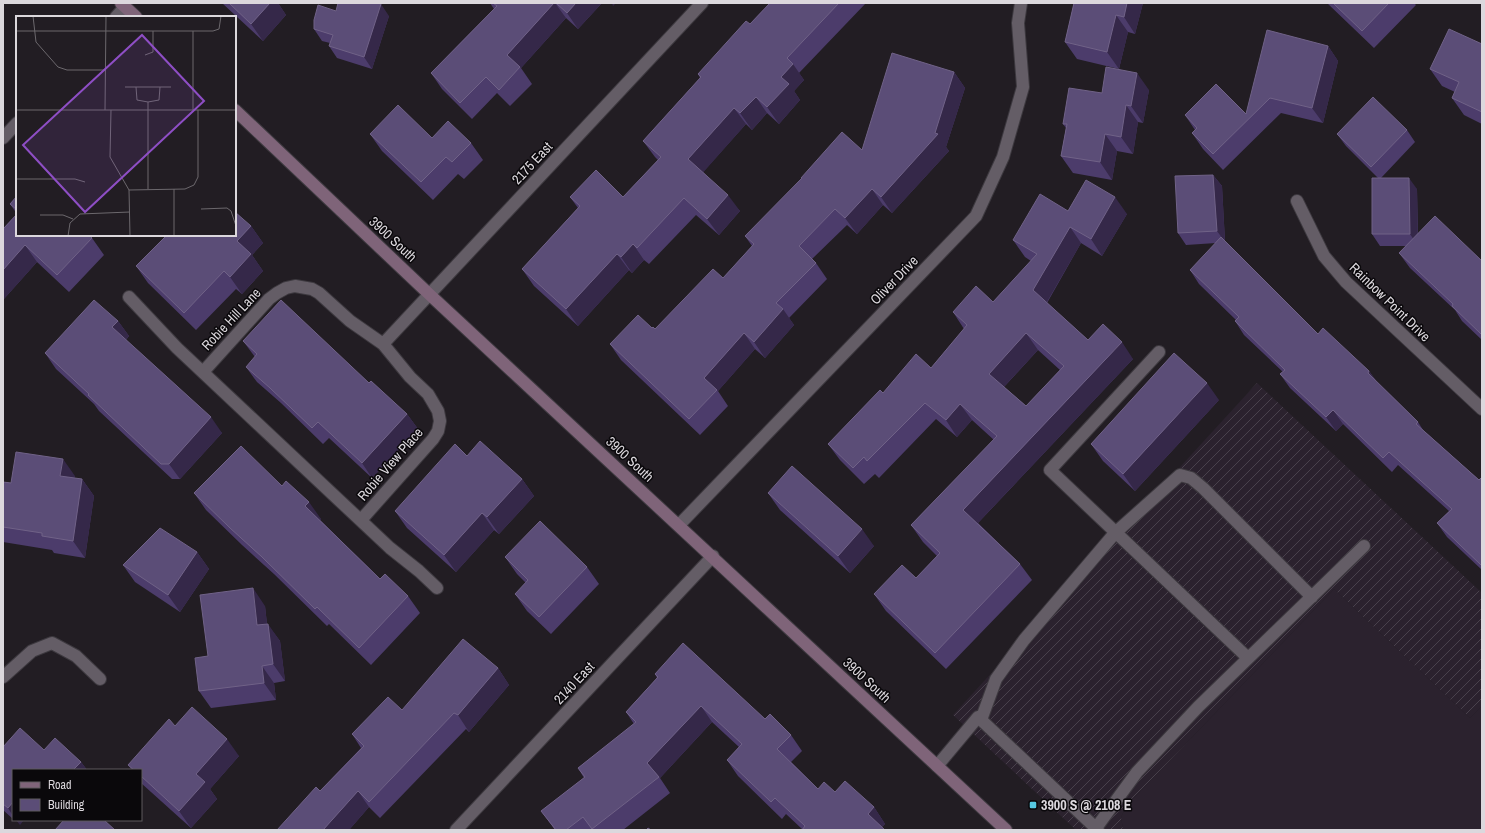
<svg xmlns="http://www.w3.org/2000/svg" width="1485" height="833" viewBox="0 0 1485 833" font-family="'Archivo Narrow',sans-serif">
  <defs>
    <pattern id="industrial-furrows" width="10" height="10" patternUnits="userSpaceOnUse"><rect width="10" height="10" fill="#2b222e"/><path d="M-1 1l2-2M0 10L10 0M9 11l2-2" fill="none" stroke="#49414c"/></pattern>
  </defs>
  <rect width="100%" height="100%" fill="#221d23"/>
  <path fill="#2b222e" d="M 1334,589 L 1470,718 L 1482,706 L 1482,830 L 1123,830 L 1121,817 L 1127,805 Z"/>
  <path fill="url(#industrial-furrows)" d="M 1257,383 L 1482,593 L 1482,706 L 1470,718 L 1334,589 L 1127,805 L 1121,817 L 1123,830 L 1076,830 L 953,715 Z"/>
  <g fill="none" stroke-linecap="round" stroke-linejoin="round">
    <g stroke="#3d393f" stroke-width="14">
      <path id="service" d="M 1159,352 L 1050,470 L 1248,658
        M 981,720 L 996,679 L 1024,640 L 1115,533 L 1180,475 L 1191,478 L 1203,488 L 1312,597
        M 937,766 L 978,717 L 1098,830
        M 1096,828 L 1137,772 L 1198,707 L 1364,546"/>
    </g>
    <g stroke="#3d393f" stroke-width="14">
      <path id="minor" d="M 116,17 L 125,7
        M 3,138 L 17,123
        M 1297,201 L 1324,256 L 1346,282 L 1482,409
        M 129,297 L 177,348 L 390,548 L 419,571 L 437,588
        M 383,344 L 702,3
        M 203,372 L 269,299 L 277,293 L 286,288 L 295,286 L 312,289 L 319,293 L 350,321 L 383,344 L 410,377 L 428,394 L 438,411 L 440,421 L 438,431 L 433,439 L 361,520
        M 679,525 L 976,216 L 1003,157 L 1023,87 L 1018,23 L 1021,3
        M 3,677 L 32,651 L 52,643 L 76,656 L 100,679
        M 456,830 L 713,556"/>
    </g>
    <g stroke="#3d393f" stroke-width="14">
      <path id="secondary" d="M 121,3 L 136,17
        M 235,110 L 429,294 L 1006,830"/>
    </g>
    <use href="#service" stroke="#645d66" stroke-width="12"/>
    <use href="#minor" stroke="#645d66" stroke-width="12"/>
    <use href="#secondary" stroke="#7f6479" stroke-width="12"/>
  </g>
  <path fill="#4c3c6b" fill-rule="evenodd" d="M 222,3 L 278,3 L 286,15 L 263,41 Z
    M 490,3 L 602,3 L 578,29 L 566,18 L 521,68 L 532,84 L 510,106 L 497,93 L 472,119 L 442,89 L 431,73 L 494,9 Z
    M 770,3 L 866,3 L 799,73 L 804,80 L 794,91 L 800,100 L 779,124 L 767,113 L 752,130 L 746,124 L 703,172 L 740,211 L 719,235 L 696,215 L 649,264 L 644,260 L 632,273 L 629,270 L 578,326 L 534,286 L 522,269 L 578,208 L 570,197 L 623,197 L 658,160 L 655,157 L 643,141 L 700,78 L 698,74 L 750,24 Z
    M 1074,3 L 1143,3 L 1135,34 L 1128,32 L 1119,69 L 1077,59 L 1065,42 Z
    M 1327,3 L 1414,3 L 1416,5 L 1374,48 Z
    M 336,11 L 389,16 L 372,69 L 337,58 L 329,46 L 330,43 L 322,41 L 314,29 Z
    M 1482,44 L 1482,124 L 1464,115 L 1452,98 L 1455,92 L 1442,86 L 1430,69 Z
    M 1328,46 L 1338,61 L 1323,123 L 1281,113 L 1223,170 L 1203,149 L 1192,133 L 1195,130 L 1185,115 L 1246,114 Z
    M 954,72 L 965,88 L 946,147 L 949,151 L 892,213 L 883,205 L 857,234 L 847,225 L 812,259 L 816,263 L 827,279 L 789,318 L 794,325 L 765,358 L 755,349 L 718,391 L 728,406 L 700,435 L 621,360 L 610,344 L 652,328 L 655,329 L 723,278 L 752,246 L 745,236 L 862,150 Z
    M 1149,90 L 1143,123 L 1138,122 L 1133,154 L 1117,151 L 1112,180 L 1073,173 L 1061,156 L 1066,128 L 1063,124 L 1102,93 Z
    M 1407,130 L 1415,142 L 1381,178 L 1417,189 L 1418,233 L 1482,261 L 1482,340 L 1462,321 L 1455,310 L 1410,268 L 1399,253 L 1406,246 L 1380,246 L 1372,234 L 1378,178 L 1346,146 L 1337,134 Z
    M 370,134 L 432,138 L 471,143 L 483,160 L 464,179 L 458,174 L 433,200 L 382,151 Z
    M 1213,175 L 1222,186 L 1225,241 L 1318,334 L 1369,371 L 1377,382 L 1418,422 L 1423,430 L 1479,480 L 1482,477 L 1482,570 L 1447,537 L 1437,523 L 1449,511 L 1398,465 L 1392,472 L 1343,424 L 1336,431 L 1290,388 L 1280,374 L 1283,372 L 1244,335 L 1235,321 L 1236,320 L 1199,284 L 1190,270 L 1216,243 L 1186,245 L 1178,233 Z
    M 17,196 L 17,235 L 92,238 L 104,255 L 69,292 L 37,262 L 3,300 L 3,229 L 17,214 L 10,204 Z
    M 1068,211 L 1127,214 L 1102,256 L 1081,243 L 1047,303 L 1088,340 L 1133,359 L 978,523 L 1020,564 L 1032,580 L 946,669 L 886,611 L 874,594 L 916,578 L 937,556 L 923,542 L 911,525 L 994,440 L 972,420 L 957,437 L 936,419 L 879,478 L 875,474 L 864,484 L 840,460 L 828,444 L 883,393 L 931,368 L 964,329 L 953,312 L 993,302 L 1031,261 L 1025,257 L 1013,240 ZM 1038,350 L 1060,370 L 1026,406 L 1004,387 Z
    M 251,226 L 263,243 L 252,255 L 263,271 L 242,294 L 236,289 L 196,330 L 148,283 L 136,266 Z
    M 118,321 L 129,336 L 126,340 L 222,433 L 180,479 L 172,479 L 99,411 L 94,404 L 56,369 L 45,353 Z
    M 243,341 L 369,383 L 407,414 L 418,429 L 372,478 L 329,438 L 323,444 L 281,403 L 257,382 L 246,367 L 255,357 Z
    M 1219,400 L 1135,491 L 1103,461 L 1091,444 Z
    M 75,476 L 74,478 L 82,479 L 94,496 L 85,558 L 54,553 L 52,550 L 3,542 L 3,482 L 11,483 Z
    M 522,479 L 534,496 L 499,534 L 494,530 L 456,572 L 407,528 L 395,511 Z
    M 282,486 L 321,519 L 320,520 L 380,579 L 408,596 L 420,613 L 371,665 L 329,624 L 327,626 L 274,574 L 242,545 L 206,510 L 194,493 Z
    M 768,493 L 874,546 L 850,573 L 780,510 Z
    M 197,552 L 209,569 L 180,612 L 135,582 L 123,565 Z
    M 505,557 L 587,567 L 599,584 L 551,634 L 527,611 L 515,594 L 526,583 L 517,574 Z
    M 265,606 L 267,624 L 280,641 L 285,681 L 274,683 L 276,700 L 211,708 L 199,691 L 208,656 Z
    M 498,668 L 509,685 L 469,732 L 466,729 L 380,818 L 369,807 L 349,830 L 277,830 L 320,791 L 361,748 L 352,734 L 402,710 Z
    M 655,674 L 765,719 L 791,735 L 802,751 L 791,762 L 818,789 L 835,792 L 874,807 L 885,824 L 882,827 L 802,829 L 786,814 L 782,819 L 738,776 L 727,760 L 739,747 L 712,722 L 660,778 L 670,793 L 623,830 L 555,830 L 541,811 L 584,778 L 578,768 L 634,724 L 626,712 L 657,678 Z
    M 175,726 L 239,756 L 210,789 L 217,799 L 191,828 L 141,783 L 141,770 L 132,770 L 128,765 Z
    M 3,747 L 44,750 L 81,762 L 87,770 L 13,770 L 13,819 L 3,810 Z"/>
  <path fill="#352849" d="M 270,3 L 278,3 L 286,15 L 263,41 L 251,24 Z
    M 554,3 L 555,3 L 566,18 L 521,68 L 507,55 Z
    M 576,3 L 602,3 L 578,29 L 567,13 Z
    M 612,3 L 616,3 L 613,6 Z
    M 1127,3 L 1143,3 L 1135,34 L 1124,17 Z
    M 381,4 L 389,16 L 372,69 L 364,57 Z
    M 1116,15 L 1128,32 L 1119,69 L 1107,52 Z
    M 1328,46 L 1338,61 L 1323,123 L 1312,108 Z
    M 793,64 L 804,80 L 794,91 L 800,100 L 779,124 L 767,107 L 781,77 Z
    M 954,72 L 965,88 L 946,147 L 949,151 L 892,213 L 881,197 L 935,133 Z
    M 1137,73 L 1149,90 L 1143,123 L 1131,106 Z
    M 756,97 L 767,113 L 752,130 L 740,113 Z
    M 1126,105 L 1138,122 L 1133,154 L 1121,137 Z
    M 734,108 L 746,124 L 700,176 L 688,159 Z
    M 1105,134 L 1117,151 L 1112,180 L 1100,162 Z
    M 1213,175 L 1222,186 L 1225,242 L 1217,231 Z
    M 1409,178 L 1417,189 L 1418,246 L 1410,234 Z
    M 872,189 L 883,205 L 857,234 L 845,218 Z
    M 728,195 L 740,211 L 719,235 L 707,219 Z
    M 1115,197 L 1127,214 L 1102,256 L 1091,239 Z
    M 251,226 L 263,243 L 252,255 L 263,271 L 242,294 L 230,277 L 237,241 Z
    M 1070,227 L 1081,243 L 1044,307 L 1033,290 Z
    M 633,244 L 644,260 L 632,273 L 621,257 Z
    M 25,245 L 37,262 L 3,300 L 3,270 Z
    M 617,254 L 629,270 L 578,326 L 566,309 Z
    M 783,309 L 794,325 L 765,358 L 754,342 Z
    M 118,321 L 129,336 L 123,343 L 112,327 Z
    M 744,333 L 755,349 L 718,391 L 704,378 Z
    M 1026,333 L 1038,350 L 1001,390 L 989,374 Z
    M 1122,342 L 1133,359 L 975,526 L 963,510 Z
    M 1369,371 L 1379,385 L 1368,373 Z
    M 1207,383 L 1219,400 L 1135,491 L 1123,474 Z
    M 960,404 L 972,420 L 957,437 L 946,420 Z
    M 1333,410 L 1343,424 L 1336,431 L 1326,417 Z
    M 407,414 L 418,429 L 372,478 L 362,463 Z
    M 211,417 L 222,433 L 180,479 L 169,464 Z
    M 63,459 L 75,476 L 72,493 L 60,476 Z
    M 82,479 L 94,496 L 85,558 L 73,541 Z
    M 522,479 L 534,496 L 499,534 L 487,517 Z
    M 309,502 L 321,519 L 317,523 L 305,506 Z
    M 482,513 L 494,530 L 456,572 L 444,555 Z
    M 862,529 L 874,546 L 850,573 L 838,556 Z
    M 197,552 L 209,569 L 180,612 L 168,595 Z
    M 253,588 L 265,606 L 269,643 L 257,625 Z
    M 268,624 L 280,641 L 285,681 L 273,664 Z
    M 262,666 L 274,683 L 276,700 L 264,683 Z
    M 498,668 L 509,685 L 469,732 L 458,715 Z
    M 701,706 L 712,722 L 660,778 L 647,763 Z
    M 227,739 L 239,756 L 210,789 L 217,799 L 191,828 L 179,811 L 196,774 Z
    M 81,762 L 87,770 L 73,770 Z
    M 358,791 L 369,807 L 349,830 L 323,830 Z
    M 13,802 L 13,816 L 8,808 Z
    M 874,807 L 885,824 L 880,830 L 868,814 Z
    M 16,820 L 24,820 L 20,825 Z"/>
  <path fill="#5b4d77" stroke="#706287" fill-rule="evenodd" d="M 229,3 L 270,3 L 251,24 Z
    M 338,3 L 377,3 L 381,4 L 364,57 L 329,46 L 333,35 L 314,29 L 314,20 L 318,5 L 336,11 Z
    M 493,3 L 554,3 L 507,55 L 520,67 L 499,90 L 486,77 L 460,103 L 431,73 L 497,6 Z
    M 556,3 L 576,3 L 567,13 Z
    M 770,3 L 839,3 L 787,58 L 793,64 L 781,77 L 789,84 L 767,107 L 756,97 L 740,113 L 734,108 L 688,159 L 728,195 L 707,219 L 684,198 L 637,248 L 633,244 L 621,257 L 617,254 L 566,309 L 522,269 L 580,206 L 570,197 L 596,170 L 623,197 L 661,157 L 643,141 L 701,77 L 698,74 L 746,21 L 750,24 Z
    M 1074,3 L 1127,3 L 1124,17 L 1116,15 L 1107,52 L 1065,42 Z
    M 1333,3 L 1389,3 L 1362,31 Z
    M 1449,29 L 1482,44 L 1482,112 L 1452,98 L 1459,82 L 1430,69 Z
    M 1267,30 L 1328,46 L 1312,108 L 1270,98 L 1213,154 L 1192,133 L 1197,128 L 1185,115 L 1216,84 L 1246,114 Z
    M 892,53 L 954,72 L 935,133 L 938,134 L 881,197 L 872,189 L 845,218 L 835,209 L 799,246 L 816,263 L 776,303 L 783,309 L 754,342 L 744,333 L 704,378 L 717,390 L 689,419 L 610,344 L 638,315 L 652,328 L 653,327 L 655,329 L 713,269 L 723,278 L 754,244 L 745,236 L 802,178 L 801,178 L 842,132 L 862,150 Z
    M 1106,67 L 1137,73 L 1131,106 L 1126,105 L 1121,137 L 1105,134 L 1100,162 L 1061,156 L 1067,124 L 1063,124 L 1069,88 L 1102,93 Z
    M 1373,97 L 1407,130 L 1371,167 L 1337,134 Z
    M 398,105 L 432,138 L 448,121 L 471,143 L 452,162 L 446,157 L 421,182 L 370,134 Z
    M 1213,175 L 1217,231 L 1178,233 L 1175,176 Z
    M 1372,178 L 1409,178 L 1410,234 L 1372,234 Z
    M 1086,180 L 1115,197 L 1091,239 L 1070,227 L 1033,290 L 1088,340 L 1103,324 L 1122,342 L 963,510 L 1020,564 L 935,653 L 874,594 L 902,565 L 916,578 L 940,553 L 911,525 L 997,436 L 960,404 L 946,420 L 925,403 L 867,461 L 864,457 L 853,468 L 828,444 L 880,390 L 883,393 L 916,354 L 931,368 L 967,325 L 953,312 L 976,286 L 993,302 L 1037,254 L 1013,240 L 1040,194 L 1068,211 ZM 1026,333 L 1064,366 L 1026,406 L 989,374 Z
    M 17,196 L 17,210 L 10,204 Z
    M 235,212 L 251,226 L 237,241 L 251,254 L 230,277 L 224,271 L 184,313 L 136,266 L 167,235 L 235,235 Z
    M 17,214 L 17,235 L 89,235 L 92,238 L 57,275 L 25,245 L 3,270 L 3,229 Z
    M 1435,216 L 1482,261 L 1482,335 L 1452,306 L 1453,304 L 1399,253 Z
    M 1221,237 L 1318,334 L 1323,328 L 1369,371 L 1368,373 L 1418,422 L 1416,424 L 1479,480 L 1482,477 L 1482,564 L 1481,565 L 1437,523 L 1452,509 L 1389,452 L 1383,458 L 1333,410 L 1326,417 L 1280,374 L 1285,370 L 1235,321 L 1239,317 L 1190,270 Z
    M 94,300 L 118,321 L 112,327 L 211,417 L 169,464 L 161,464 L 88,395 L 89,394 L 45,353 Z
    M 281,300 L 369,383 L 371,381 L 407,414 L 362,463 L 318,422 L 312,428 L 270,388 L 246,367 L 257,354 L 243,341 Z
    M 1174,353 L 1207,383 L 1123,474 L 1091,444 Z
    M 480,441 L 522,479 L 487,517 L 482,513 L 444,555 L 395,511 L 455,444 L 467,456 Z
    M 241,446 L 282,486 L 286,481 L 309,502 L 305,506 L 380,579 L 385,574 L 408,596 L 359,648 L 317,607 L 315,609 L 262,557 L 230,528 L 194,493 Z
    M 16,452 L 63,459 L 60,476 L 82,479 L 73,541 L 42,536 L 42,533 L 3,527 L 3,482 L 11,483 Z
    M 792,466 L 862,529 L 838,556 L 768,493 Z
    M 540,521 L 587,567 L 539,617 L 515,594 L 528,580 L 505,557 Z
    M 160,528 L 197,552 L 168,595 L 123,565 Z
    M 253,588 L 257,625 L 268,624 L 273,664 L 262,666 L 264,683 L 199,691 L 195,658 L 208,656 L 200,595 Z
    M 463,639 L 498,668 L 458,715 L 454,713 L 369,802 L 358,791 L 323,830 L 277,830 L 316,787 L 320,791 L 364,746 L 352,734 L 388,697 L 402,710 Z
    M 683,643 L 765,719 L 770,714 L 791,735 L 777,749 L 818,789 L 824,782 L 835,792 L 845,781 L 874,807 L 868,814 L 885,830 L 802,830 L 805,826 L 775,798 L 771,802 L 727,760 L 742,744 L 701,706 L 647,763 L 659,777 L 592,829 L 583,817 L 566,830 L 556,830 L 541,811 L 585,777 L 578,768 L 636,722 L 626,712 L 658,677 L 655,674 Z
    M 192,707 L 227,739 L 196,774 L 205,782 L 179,811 L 141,776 L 141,770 L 134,770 L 128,765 L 169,719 L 175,726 Z
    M 20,728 L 44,750 L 55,738 L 81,762 L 73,770 L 13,770 L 13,802 L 8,808 L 3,804 L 3,747 Z
    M 64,820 L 104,820 L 115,830 L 55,830 Z
    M 648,828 L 651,830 L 646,830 Z"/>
  <rect fill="#57c9e2" stroke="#0a080b" stroke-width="1.5" x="1029" y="801" width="8" height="8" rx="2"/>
  <g text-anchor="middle" stroke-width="3" stroke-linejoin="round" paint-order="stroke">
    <g font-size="14" fill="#dcd8dd" stroke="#0a080b">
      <text transform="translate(532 163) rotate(-47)" y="5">2175 East</text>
      <text transform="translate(393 239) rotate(43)" y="5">3900 South</text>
      <text transform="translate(894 280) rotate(-46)" y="5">Oliver Drive</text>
      <text transform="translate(1390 302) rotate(44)" y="5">Rainbow Point Drive</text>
      <text transform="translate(231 319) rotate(-47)" y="5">Robie Hill Lane</text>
      <text transform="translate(630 459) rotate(43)" y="5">3900 South</text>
      <text transform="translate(390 464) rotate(-49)" y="5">Robie View Place</text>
      <text transform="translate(867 680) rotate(43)" y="5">3900 South</text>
      <text transform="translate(574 683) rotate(-47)" y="5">2140 East</text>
    </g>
    <g font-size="14" font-weight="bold" fill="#dcd8dd" stroke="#0a080b" text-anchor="start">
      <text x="1041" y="810">3900 S @ 2108 E</text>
    </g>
  </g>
  <g transform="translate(16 16)">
    <rect width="220" height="220" fill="#221d23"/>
    <path fill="none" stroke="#6c686d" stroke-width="1" d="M 17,0 L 20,26 L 42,51 L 51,54 L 90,54M 0,15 L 197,15 L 203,13 L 205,0M 177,15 L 177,94M 129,39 L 137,36 L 137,15M 109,71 L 155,71M 120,71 L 121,84 L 132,86 L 143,84 L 144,71M 0,94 L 220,94M 89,94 L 90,0M 95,94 L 94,141 L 113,174 L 114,220M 0,163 L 59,163 L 69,166M 132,173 L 132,86M 158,173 L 158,220M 113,174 L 169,173 L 178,169 L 182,161 L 182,94M 185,193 L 211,192 L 215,195 L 220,210M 24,199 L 47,199 L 57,203M 52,220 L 54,207 L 64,198 L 114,196"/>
    <path fill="#8e4ec5" fill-opacity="0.15" stroke="#8e4ec5" stroke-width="2" d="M 126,19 L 188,85 L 69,196 L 7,129 Z"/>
    <rect width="220" height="220" fill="none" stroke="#dcd8dd" stroke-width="2"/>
  </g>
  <rect width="1485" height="833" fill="none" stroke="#dcd8dd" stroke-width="8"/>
  <rect x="12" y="769" width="130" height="52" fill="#0a080b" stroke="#5e5b5f"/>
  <rect x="20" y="782" width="20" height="6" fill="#7f6479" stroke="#5e5b5f"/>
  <text x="48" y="789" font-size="12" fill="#dcd8dd">Road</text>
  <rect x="20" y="799" width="20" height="12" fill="#5b4d77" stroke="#5e5b5f"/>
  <text x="48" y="809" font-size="12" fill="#dcd8dd">Building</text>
</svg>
